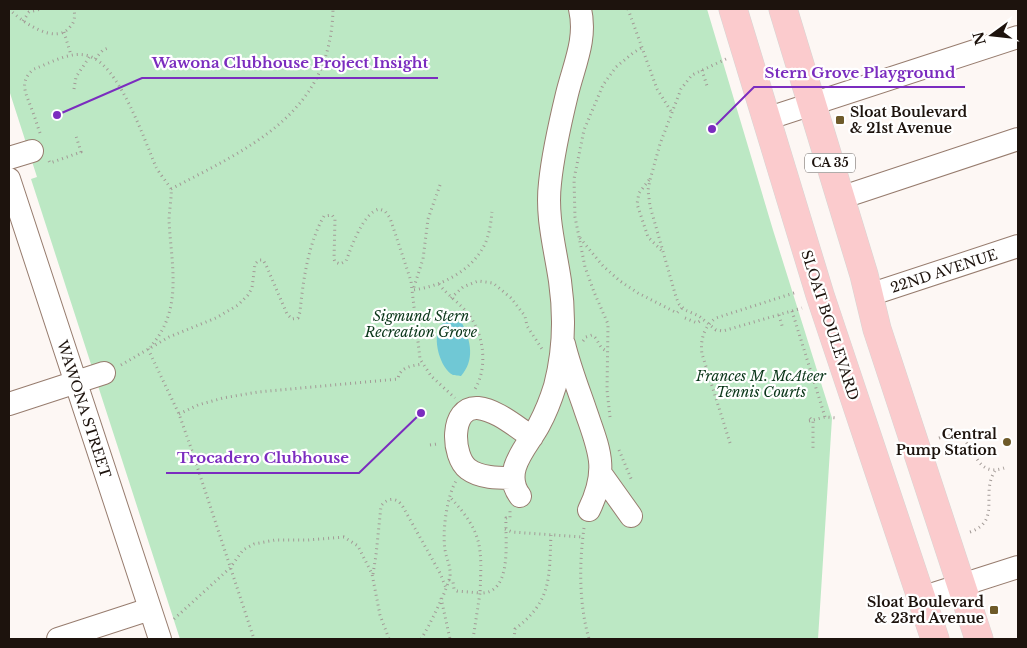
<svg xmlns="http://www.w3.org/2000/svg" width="1027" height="648" viewBox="0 0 1027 648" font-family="'Libre Baskerville',serif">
  <rect width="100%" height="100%" fill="#fdf7f4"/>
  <path fill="#bce8c4" d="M 9,9 L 707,9 L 773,230 L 832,418 L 818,639 L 180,639 L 31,179 L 37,177 L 9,90 Z"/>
  <path fill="#70c8d5" d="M 450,320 L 462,323 C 471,341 475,360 461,376 C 460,376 454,375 453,375 C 440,368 432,339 440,326 C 442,323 446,322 450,320 Z"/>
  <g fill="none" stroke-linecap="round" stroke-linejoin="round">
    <g stroke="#977c6e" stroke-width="24">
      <path id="minor" d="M 766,119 L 1018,37
        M 9,158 L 32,151
        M 9,179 L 160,639
        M 840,198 L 1018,139
        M 869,295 L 1018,246
        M 564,344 C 569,365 577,386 584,406 C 598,448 610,467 589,510
        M 9,404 L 104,373
        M 601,474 L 631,516
        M 513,478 C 498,478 480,478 468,469 C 452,457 449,406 478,408 C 497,410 516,427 532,437
        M 520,496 C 501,471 528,446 539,425 C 546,412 551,399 555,386 C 564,352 565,316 560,281 C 555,247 546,217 550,183 C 553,153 560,123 567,94 C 574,65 587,39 580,9
        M 921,598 L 1018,567
        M 58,639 L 150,609"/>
    </g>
    <g stroke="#d6d5d3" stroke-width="29">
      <path id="major" d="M 733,9 L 820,295 L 935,639
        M 783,9 L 864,275 L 877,329 L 979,639"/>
    </g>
    <path stroke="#a29a96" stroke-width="3" stroke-dasharray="1 4" stroke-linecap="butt" d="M 9,9 C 21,21 55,46 70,27 C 75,22 75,16 74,9
      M 628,9 L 657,89 L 672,113
      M 23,21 L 29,12 L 41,9
      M 64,32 L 71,55
      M 95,59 L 103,50 L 108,48
      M 726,59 L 692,75 L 681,89 L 660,144 L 650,180 L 648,190 L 650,206 L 676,297 L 679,304 L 685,310 L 699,316 L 716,330 L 723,331 L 802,308
      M 702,70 L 707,86
      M 74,89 L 76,77 L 90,56
      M 40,133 C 37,125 35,117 32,110 C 26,93 18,82 34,69 C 51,63 71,50 89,56 C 119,65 144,139 156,167 C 159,173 169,185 171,189 C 172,195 169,213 169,220 C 171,264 184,310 150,347
      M 49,161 L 50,163 L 81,152 L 76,136
      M 649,180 L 639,193 L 637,204 L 648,237 L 663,252
      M 440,185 L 428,219 L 423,259 L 413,290 C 443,286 476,269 487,239 C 490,230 491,221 492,212
      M 171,189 C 251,147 331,113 333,9
      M 580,238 L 603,266 L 620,281 L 638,293 L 677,313 L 682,308
      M 439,284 C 448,296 461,304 469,315 C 484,335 488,367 475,389
      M 451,298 L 463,287 L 478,281 L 493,283 L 511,298 L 525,316 L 527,326 L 542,349
      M 792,311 L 825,417
      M 779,315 L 783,329
      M 685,318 L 697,323 L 703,319
      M 583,341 L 586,337 L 592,335 C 599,339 598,348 607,351
      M 148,349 L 179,414 L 191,448 L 254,639
      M 121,365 L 169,337 L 216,318 L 238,305 L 248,295 L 252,288 L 255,264 L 259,260 L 263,260 L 266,265 L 287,314 L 292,319 L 298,318 L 300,312 C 303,281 308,244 324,216 L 332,215 L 335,219 L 334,259 L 335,262 L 340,264 L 346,261 C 352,246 363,213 379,209 L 385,211 L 390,218 L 411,281 L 420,359 L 431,376 L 455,398
      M 179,414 L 198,405 L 223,398 L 258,392 L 398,379 C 400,367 411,366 422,364
      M 610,417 L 607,390 L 608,324 L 594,292 L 585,267 L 575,217 L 574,179 L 584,130 L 603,85 L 616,67 L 633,53 L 643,47
      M 810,418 L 813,421 L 813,451
      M 809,421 L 825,417 L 838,418
      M 939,438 C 979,422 967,481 1004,468
      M 730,443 L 702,354 C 700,340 704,326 716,318 L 797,292
      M 430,445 L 437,444
      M 619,450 L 632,481
      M 584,528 C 579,564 579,604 589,639
      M 505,529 L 512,532 L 582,537
      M 970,532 C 1002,521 980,493 995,471
      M 373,574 L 376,555 L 381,506 C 388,497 397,497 403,507 L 440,573 L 446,588
      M 449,580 L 453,582 L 454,589 L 457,591 L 480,593 C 482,547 483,533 450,497
      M 441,598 L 450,639
      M 174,619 L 230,568 L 243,550 L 254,544 L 275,540 L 308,540 L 344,537 L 358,546 L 372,574 L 380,615 L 389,639
      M 421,639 C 429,627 448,588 450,576 C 451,566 446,558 445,549 C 442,532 447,496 456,481
      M 473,639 L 480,593 C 513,594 505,541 506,518 L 510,518 L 510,511
      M 514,639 L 515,629 C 552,601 549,578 551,535"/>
    <use href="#minor" stroke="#fff" stroke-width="22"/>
    <use href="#major" stroke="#fbcbcd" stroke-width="28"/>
  </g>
  <g fill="#6e5a29" stroke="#fff" stroke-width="2">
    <rect x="835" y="115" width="10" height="10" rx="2.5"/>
    <circle cx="1007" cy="442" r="5"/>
    <rect x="989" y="605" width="10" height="10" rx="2.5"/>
  </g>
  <g text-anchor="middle" stroke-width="4.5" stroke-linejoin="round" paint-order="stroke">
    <rect fill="#fff" stroke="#615a56" stroke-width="1" x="805" y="153.5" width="50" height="19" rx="4"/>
    <g font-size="12" font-weight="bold" fill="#1d130d">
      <text x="830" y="167">CA 35</text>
    </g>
    <g font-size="14" font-weight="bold" fill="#1d130d" stroke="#fff" text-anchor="end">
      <text x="850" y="117" text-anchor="start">Sloat Boulevard<tspan x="850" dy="16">&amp; 21st Avenue</tspan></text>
      <text x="997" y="439">Central<tspan x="997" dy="16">Pump Station</tspan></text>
      <text x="984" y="607">Sloat Boulevard<tspan x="984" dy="16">&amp; 23rd Avenue</tspan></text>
    </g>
    <g font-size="14" fill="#1d130d" stroke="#fff">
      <text transform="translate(944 271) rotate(-18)" y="5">22ND AVENUE</text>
      <text transform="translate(830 325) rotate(72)" y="5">SLOAT BOULEVARD</text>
      <text transform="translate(84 409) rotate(72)" y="5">WAWONA STREET</text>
    </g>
    <g font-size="14" font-style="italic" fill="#0a3619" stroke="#fff">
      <text x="421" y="321">Sigmund Stern<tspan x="421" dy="16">Recreation Grove</tspan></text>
      <text x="761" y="381">Frances M. McAteer<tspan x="761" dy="16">Tennis Courts</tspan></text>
    </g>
  </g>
  <path fill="none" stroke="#7b2cbf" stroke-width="2" d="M57 115L142 78H438M712 129L754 87H965M421 413L359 473H166"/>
  <g fill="#7b2cbf" stroke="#fff" stroke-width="2">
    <circle cx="57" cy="115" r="5"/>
    <circle cx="712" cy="129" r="5"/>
    <circle cx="421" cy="413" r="5"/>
  </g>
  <g font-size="15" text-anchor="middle" font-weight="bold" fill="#7b2cbf" stroke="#fff" stroke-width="4.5" stroke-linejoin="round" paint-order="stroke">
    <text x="290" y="68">Wawona Clubhouse Project Insight</text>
    <text x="860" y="78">Stern Grove Playground</text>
    <text x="263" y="463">Trocadero Clubhouse</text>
  </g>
  <rect width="1027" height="648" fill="none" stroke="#1d130d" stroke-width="20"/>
  <g transform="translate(992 35) rotate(255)" stroke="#ffffff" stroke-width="4" paint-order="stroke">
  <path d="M0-4L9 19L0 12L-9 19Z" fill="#1d130d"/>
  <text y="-8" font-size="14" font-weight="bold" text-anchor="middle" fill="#1d130d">N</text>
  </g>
</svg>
